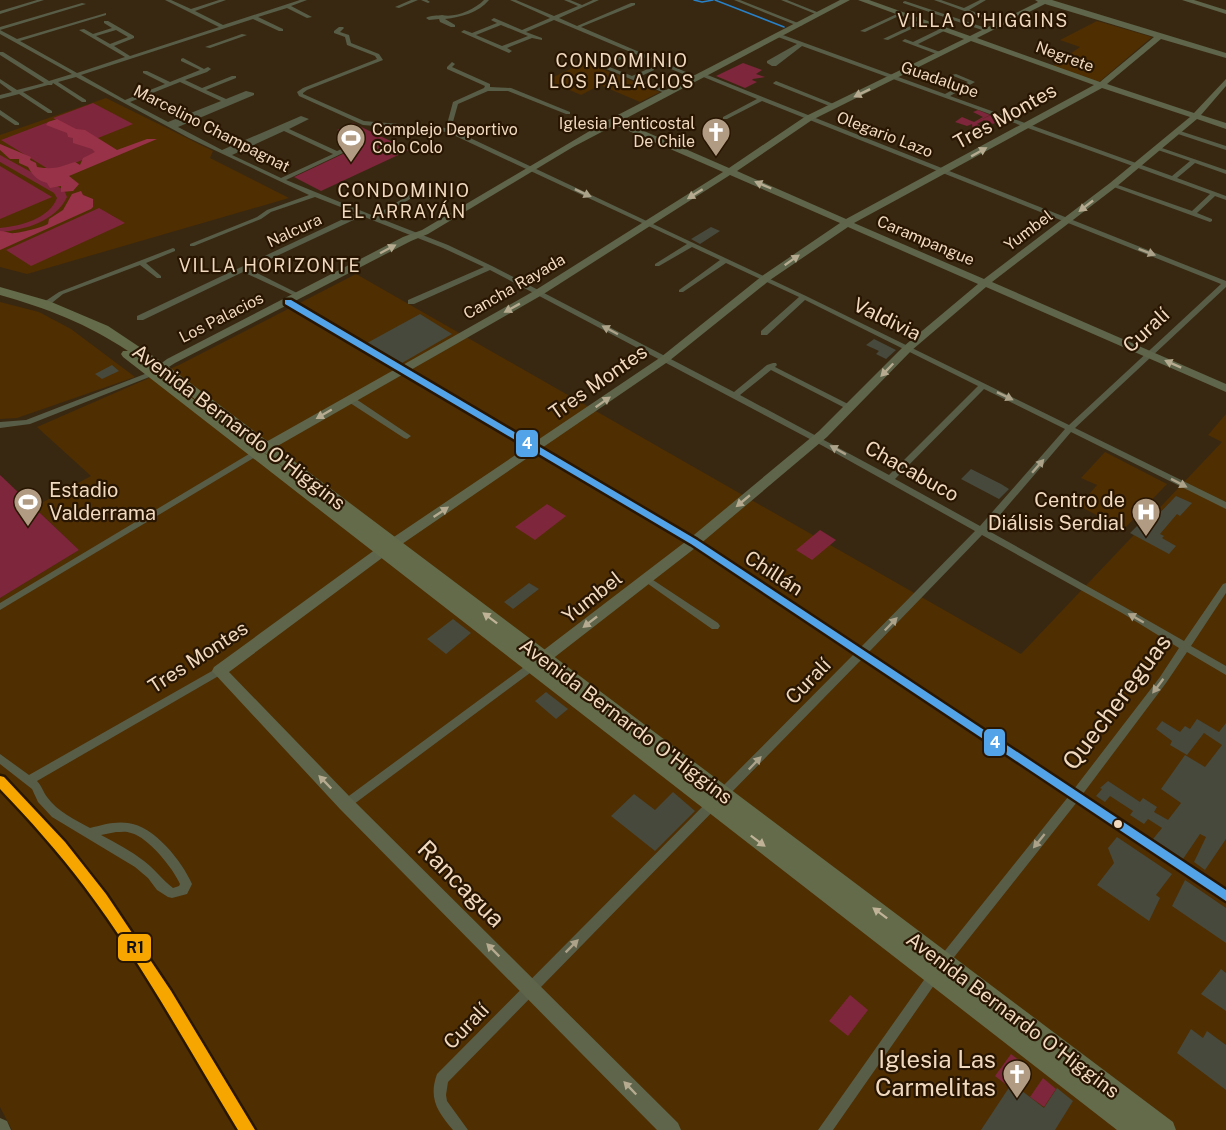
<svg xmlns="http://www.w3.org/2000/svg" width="1226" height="1130" viewBox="0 0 1226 1130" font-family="'Public Sans',sans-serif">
  <rect width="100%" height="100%" fill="#392811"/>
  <path fill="#4f2e02" d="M 1097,21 L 1152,37 L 1099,82 L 1053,66 L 1080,47 L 1060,40 Z
    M 585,62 L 644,86 L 660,92 L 640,102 L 600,85 L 581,95 L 547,80 Z
    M 106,98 L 213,151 L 210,158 L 289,198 L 27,274 L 0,267 L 0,135 Z
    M 356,274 L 1021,654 L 1222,442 L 1208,435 L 1226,414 L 1226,1130 L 12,1130 L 0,1107 L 0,598 L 79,550 L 34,507 L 91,476 L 37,427 L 179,365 Z
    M 0,302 L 39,312 L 71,329 L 135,377 L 17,418 L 0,419 Z
    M 1105,452 L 1167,484 L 1124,529 L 1079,506 L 1097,485 L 1081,478 Z"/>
  <path fill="#7e263b" d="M 743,63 L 762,70 L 756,74 L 765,77 L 753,79 L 752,80 L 757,82 L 745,88 L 716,76 Z
    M 93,103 L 133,124 L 93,140 L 53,118 Z
    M 978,110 L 990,115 L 978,121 L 991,115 L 1002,119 L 993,124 L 984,120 L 977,124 L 986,128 L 976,133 L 973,132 L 972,124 L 967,126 L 955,122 L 962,117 L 974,122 L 983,117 L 973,112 Z
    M 51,121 L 104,151 L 53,172 L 1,140 Z
    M 353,123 L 409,150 L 321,191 L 294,177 L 364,144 L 337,130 Z
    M 0,155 L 64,190 L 67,197 C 56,221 25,230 0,232 L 0,228 C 20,226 49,219 57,198 L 54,193 L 0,162 Z
    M 0,166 L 52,197 L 0,219 Z
    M 99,208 L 125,223 L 31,266 L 6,250 Z
    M 0,475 L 79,550 L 0,598 Z
    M 547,504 L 566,516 L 535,540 L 515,527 Z
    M 820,530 L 836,540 L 812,560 L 796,550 Z
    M 850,995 L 868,1010 L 848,1036 L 829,1021 Z
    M 1011,1054 L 1024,1064 L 1009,1087 L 995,1076 Z
    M 1043,1078 L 1056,1089 L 1044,1107 L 1030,1097 Z"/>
  <path fill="#973249" d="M 57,119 L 76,129 L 85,130 L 117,150 L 147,139 L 157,139 L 69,176 L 79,184 L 73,191 L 61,192 L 61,186 L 50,188 L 47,183 C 36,180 32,174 28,167 L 19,163 L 19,159 L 10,159 L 0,150 L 0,144 L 31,157 L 30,160 L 36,163 L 37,167 C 55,170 59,167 75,162 L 80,165 L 83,158 L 95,152 L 92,149 L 73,143 L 73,138 L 68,137 L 67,133 L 46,125 L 48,122 Z
    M 81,191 L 83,195 L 93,199 L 93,207 L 91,209 L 0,250 L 0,231 C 6,231 9,234 14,233 C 20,233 43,227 48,224 L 49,219 L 63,210 L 72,194 Z"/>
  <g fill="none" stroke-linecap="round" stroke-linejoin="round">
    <path stroke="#2781c9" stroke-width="1.5" d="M 694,0 L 702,2 L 713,0
      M 715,0 L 784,27"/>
  </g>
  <path fill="#46493c" d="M 711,227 L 720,231 L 700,244 L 691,239 Z
    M 420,314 L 452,334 L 402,363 L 367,343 Z
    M 874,339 L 896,350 L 886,359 L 876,354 L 879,351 L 866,345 Z
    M 112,365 L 119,371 L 102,379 L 95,374 Z
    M 971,469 L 1001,484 L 1009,489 L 999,499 L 961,479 Z
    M 1176,496 L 1192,503 L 1180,516 L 1177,514 L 1160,534 L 1164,536 L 1162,538 L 1176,546 L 1169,554 L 1130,533 L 1141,522 L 1154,519 Z
    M 529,583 L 539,589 L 513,609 L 504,602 Z
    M 453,619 L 471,633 L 446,654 L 427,639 Z
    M 546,692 L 568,709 L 556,719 L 535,701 Z
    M 1197,719 L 1219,732 L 1226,723 L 1226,839 L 1205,870 L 1194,862 L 1206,837 L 1200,834 L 1183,859 L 1153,839 L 1162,828 L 1148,819 L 1144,824 L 1130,815 L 1133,811 L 1110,796 L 1105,802 L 1096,796 L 1102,789 L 1100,788 L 1108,781 L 1140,802 L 1143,798 L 1157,807 L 1154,812 L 1168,820 L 1181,803 L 1161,789 L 1185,755 L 1205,767 L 1222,745 L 1204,733 L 1187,755 L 1170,745 L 1172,741 L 1156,729 L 1162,721 L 1180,732 L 1185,726 L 1190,729 Z
    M 673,792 L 695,811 L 655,851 L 611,816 L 634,794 L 655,810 Z
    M 1117,837 L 1172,874 L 1156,895 L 1160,898 L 1149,921 L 1097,885 L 1114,863 L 1108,848 Z
    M 1185,880 L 1226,908 L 1226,943 L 1172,906 Z
    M 1221,969 L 1226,973 L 1226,1011 L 1201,994 Z
    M 1191,1029 L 1203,1038 L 1207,1031 L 1226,1045 L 1226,1090 L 1177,1053 Z
    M 1012,1083 L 1044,1108 L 1057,1088 L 1073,1101 L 1055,1130 L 981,1130 Z"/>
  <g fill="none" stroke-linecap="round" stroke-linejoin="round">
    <path fill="#585d47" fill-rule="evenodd" d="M 37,0 L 44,0 L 0,14 L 0,11 Z
      M 165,0 L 171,0 L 191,9 L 219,0 L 226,0 L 195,11 L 223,25 L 300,0 L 307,0 L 291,6 L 312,17 L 307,18 L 287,8 L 258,17 L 283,29 L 283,31 L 279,31 L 253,19 L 81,75 L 125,100 L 165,84 L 143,73 L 143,71 L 147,71 L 170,82 L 200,70 L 181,61 L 181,59 L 183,58 L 204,69 L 208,67 L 211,69 L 207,72 L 185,80 L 202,88 L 232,76 L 236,76 L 236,78 L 206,90 L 226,99 L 246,91 L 254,93 L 254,95 L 178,127 L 222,150 L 301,116 L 309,119 L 289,129 L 337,151 L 358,142 L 362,142 L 362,144 L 286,180 L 374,216 L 419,189 L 423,189 L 423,191 L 379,218 L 448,245 L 492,266 L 734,392 L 767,365 L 773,363 L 776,363 L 777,365 L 775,367 L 854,407 L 853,409 L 847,409 L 771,370 L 740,395 L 889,475 L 978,386 L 805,300 L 767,335 L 761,335 L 761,331 L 799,297 L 726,263 L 683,292 L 679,292 L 679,290 L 720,260 L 692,247 L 659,266 L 655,266 L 655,264 L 687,244 L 447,132 L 363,125 L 299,96 L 297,92 L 303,88 L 377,59 L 375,56 L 347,45 L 345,37 L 334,33 L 334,31 L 339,27 L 343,27 L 344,28 L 340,32 L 349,35 L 351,43 L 379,54 L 383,60 L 307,90 L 303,93 L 303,94 L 364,121 L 446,128 L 453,102 L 484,88 L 485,86 L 447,69 L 447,67 L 452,62 L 455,64 L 452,67 L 490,84 L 490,87 L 511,88 L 570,112 L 570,114 L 566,114 L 508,91 L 488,91 L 458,104 L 451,129 L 806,296 L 1069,425 L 1221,284 L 762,101 L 727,119 L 723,119 L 723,117 L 757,99 L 701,76 L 701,74 L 705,74 L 1226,281 L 1226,287 L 1075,428 L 1226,502 L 1226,509 L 1071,432 L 987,530 L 1128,609 L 1184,641 L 1223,584 L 1226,583 L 1226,593 L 1191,646 L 1226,666 L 1226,675 L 1187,652 L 1166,683 L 1082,795 L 1226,890 L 1226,901 L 1077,802 L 947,966 L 943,968 L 939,966 L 937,962 L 939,958 L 1068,797 L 862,659 L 448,1082 L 446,1095 L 447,1101 L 468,1130 L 453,1130 C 438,1112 428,1099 437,1074 L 854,654 L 691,544 L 285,304 L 285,300 L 291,300 L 697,540 L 860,648 L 975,531 L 823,446 L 490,270 L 414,304 L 408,304 L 408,300 L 484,267 L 443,248 L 362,216 L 249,269 L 301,295 L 301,297 L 297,297 L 243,272 L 143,320 L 137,320 L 137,316 L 356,213 L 315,197 L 271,212 L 261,219 L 194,246 L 190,246 L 190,244 L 257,217 L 267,210 L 309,195 L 189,138 L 76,77 L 58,82 L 86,100 L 86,102 L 82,102 L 53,83 L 52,85 L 48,85 L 23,92 L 52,111 L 52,113 L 48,113 L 19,94 L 0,99 L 0,95 L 12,92 L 0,83 L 0,79 L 17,90 L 44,83 L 0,55 L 0,52 L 3,52 L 49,81 L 72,74 L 0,34 L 0,27 L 82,3 L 86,4 L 0,30 L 17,39 L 106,13 L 106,15 L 20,41 L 77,73 L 125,57 L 79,30 L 84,29 L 93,34 L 112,28 L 104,23 L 104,21 L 108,21 L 134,36 L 134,38 L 114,46 L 130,56 L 219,27 ZM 116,30 L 128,37 L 110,44 L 96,36 ZM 180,82 L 221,101 L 168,122 L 130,102 ZM 284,131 L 333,154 L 281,178 L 232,155 ZM 984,389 L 1065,429 L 980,526 L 895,479 ZM 982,535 L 1122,613 L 1179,648 L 1160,677 L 1074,789 L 868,653 Z
      M 411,0 L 418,0 L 399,8 L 395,7 Z
      M 421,0 L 427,0 L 430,2 L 428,3 Z
      M 484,0 L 489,0 C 478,13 461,17 445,19 L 455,25 L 455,27 L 451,27 L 440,22 L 439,19 L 429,20 L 426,18 C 430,15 438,16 442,15 C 455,18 474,10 484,0 Z
      M 510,0 L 516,0 L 554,16 L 578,6 L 564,0 L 570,0 L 582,5 L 593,0 L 599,0 L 559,18 L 577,26 L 631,3 L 635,3 L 635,5 L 581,27 L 700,78 L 695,79 L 554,20 L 526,32 L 542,38 L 542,40 L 532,38 L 507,48 L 512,51 L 509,53 L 461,32 L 464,30 L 472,33 L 497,23 L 491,20 L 494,18 L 522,30 L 550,18 ZM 501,25 L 528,36 L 502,46 L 476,35 Z
      M 734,0 L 740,0 L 803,25 L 798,26 Z
      M 781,0 L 787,0 L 822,14 L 818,15 Z
      M 934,0 L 941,0 L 964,8 L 980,0 L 986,0 L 969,10 L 1005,23 L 1000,24 Z
      M 905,1 L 989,29 L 990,30 L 985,31 L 903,3 L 903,2 Z
      M 899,13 L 903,14 L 865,32 L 860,31 Z
      M 921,21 L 926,22 L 888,40 L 883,39 Z
      M 944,27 L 946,28 L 946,30 L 918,44 L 943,53 L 943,55 L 939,55 L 902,41 L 905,39 L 913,42 Z
      M 242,34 L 247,35 L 210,48 L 205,47 Z
      M 780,34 L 945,94 L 968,82 L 951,75 L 956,74 L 975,82 L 950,96 L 1172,176 L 1190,161 L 1155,149 L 1155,147 L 1159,147 L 1226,170 L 1226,174 L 1195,163 L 1177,178 L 1226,196 L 1226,200 L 1215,196 L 1197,213 L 1212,219 L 1212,221 L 1210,222 L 1111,186 L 1111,184 L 1115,184 L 1192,211 L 1210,194 L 802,46 L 776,66 L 772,66 L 767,63 L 767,61 L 797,44 L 778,37 L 777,36 Z
      M 620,56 L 625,57 L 607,66 L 632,76 L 650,68 L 654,68 L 654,70 L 637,78 L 671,92 L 671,94 L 667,94 L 599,66 Z
      M 776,81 L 836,105 L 837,106 L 832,107 L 774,84 L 773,83 Z
      M 0,110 L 19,123 L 19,125 L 15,125 L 0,115 Z
      M 1177,130 L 1226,146 L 1226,150 L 1175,133 L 1174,132 Z
      M 173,248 L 175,249 L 175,251 L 146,263 L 161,276 L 161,278 L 157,278 L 140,265 L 63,294 L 48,306 L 42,306 L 41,304 L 59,292 Z
      M 150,372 L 153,372 L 157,374 L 30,424 L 0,428 L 0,422 L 26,420 Z
      M 347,397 L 353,397 L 411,436 L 407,439 L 404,438 L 347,401 L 346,399 Z
      M 254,451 L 258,454 L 257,456 L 0,610 L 0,603 Z
      M 647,576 L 718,623 L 720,626 L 718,629 L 712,629 L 644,581 L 642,579 Z
      M 531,663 L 534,664 L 536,667 L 534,670 L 350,807 L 346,809 L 342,807 L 341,804 L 342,801 L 528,664 Z
      M 219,667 L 222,668 L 224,671 L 222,674 L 37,781 C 42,786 43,792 47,797 C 58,812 74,819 90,828 C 102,825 115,821 128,823 C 154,826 182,861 192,884 L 187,894 L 172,898 L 168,897 L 157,890 L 148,878 L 135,867 L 52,817 L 38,802 L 32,789 L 0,764 L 0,754 L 29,775 ZM 116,832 C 121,832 126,831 131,833 C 148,837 173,868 180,884 L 179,886 L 173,888 C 162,880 155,869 144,861 C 131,851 116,843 101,835 Z
      M 935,968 L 939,970 L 941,974 L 939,978 L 833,1130 L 818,1130 L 931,970 Z"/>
    <path fill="#5e654a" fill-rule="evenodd" d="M 840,0 L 850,0 L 621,121 L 729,168 L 806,116 L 964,39 L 858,0 L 869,0 L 970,36 L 1038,2 L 1035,0 L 1052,0 L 1226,53 L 1226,58 L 1161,39 L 1107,84 L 1194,113 L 1226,79 L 1226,86 L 1201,115 L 1226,123 L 1226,129 L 1197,119 L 1116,187 L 992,282 L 1226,384 L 1226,392 L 986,287 L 912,350 L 827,437 L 699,545 L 542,667 L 532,667 L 530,663 L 532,659 L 689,539 L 819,431 L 904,346 L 978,284 L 848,227 L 770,280 L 669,361 L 386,555 L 229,672 L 352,799 L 678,1123 L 681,1130 L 657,1130 L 340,809 L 212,671 L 214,667 L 376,549 L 661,357 L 762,276 L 840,223 L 730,175 L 542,295 L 260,456 L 252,456 L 250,453 L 252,450 L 534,291 L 723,172 L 615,125 L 573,147 L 428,234 L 411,241 L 175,363 L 153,377 L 147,374 L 167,359 L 403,237 L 422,230 L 610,119 ZM 1045,4 L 1154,37 L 1100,82 L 977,38 ZM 971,41 L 1094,85 L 846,219 L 737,171 L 812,120 ZM 1102,88 L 1190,117 L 1110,183 L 984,279 L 854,223 Z
      M 1182,0 L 1194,0 L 1226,10 L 1226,14 Z
      M 0,1118 L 7,1121 L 11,1130 L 0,1130 Z"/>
    <path fill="#636b4b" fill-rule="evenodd" d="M 0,287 L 49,301 L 108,326 L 165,364 L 1173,1122 L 1176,1130 L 1117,1130 L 123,357 L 121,354 L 123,351 L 128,351 C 88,324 46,308 0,295 ZM 147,364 L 157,370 L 318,494 Z"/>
    <g stroke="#281603" stroke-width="5">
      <path id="bus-1" d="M 285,300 L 291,300 L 697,540 L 1226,890 L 1226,901 L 691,544 L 285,304 Z"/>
    </g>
    <use href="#bus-1" fill="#53a3e8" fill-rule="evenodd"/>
    <g stroke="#281603" stroke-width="5">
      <path id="rail-1" d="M 0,776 L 4,777 L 65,842 L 106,894 L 171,991 L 255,1130 L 238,1130 C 188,1048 142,963 84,886 C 58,852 30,820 0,789 Z"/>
    </g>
    <use href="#rail-1" fill="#f7a600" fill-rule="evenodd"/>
  </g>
  <defs><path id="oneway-solid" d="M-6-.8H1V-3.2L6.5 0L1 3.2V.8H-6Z" transform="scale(1.5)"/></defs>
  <g fill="#b6ab90">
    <use href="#oneway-solid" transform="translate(862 93) rotate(154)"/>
    <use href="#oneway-solid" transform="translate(979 152) rotate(-29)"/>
    <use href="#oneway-solid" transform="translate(763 185) rotate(-157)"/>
    <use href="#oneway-solid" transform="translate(695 194) rotate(148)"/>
    <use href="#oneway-solid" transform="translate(1086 206) rotate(142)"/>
    <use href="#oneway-solid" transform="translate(388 249) rotate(-28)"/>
    <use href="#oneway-solid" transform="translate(792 260) rotate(-35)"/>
    <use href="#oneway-solid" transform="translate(512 308) rotate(151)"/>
    <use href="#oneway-solid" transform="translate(1173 364) rotate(-156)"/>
    <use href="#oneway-solid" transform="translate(887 370) rotate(134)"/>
    <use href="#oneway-solid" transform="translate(603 402) rotate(-35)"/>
    <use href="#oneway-solid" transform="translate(324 414) rotate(150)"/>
    <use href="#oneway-solid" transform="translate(743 501) rotate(140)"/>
    <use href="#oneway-solid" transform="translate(441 512) rotate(-34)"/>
    <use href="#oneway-solid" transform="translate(590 622) rotate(142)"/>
    <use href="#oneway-solid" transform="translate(325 782) rotate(-134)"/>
    <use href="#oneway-solid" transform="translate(493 950) rotate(-135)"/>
    <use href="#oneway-solid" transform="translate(630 1088) rotate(-134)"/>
  </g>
  <g fill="#aca189">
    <use href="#oneway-solid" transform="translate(583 193) rotate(25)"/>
    <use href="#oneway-solid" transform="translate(1147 252) rotate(21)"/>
    <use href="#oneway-solid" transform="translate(610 330) rotate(-152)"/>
    <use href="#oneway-solid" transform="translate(1005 396) rotate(26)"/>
    <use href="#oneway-solid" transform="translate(838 450) rotate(-151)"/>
    <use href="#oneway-solid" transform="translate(1038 466) rotate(-49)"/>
    <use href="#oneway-solid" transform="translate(1179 483) rotate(27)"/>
    <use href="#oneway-solid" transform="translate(1136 618) rotate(-150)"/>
    <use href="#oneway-solid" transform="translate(891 624) rotate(-46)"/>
    <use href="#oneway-solid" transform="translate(1158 686) rotate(127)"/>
    <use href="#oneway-solid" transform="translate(755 763) rotate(-46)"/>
    <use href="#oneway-solid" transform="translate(1039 841) rotate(129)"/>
    <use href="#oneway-solid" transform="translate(572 946) rotate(-45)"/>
  </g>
  <g fill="#bfb296">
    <use href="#oneway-solid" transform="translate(490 618) rotate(-143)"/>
    <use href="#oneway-solid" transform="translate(758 841) rotate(37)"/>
    <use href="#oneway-solid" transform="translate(880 913) rotate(-143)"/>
  </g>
  <defs>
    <g id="church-pin" transform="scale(1.5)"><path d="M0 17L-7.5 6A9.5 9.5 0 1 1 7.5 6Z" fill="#b19b82" stroke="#281603"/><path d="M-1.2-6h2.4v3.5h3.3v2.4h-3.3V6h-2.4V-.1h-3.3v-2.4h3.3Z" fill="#fff"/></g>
    <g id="stadium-pin" transform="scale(1.5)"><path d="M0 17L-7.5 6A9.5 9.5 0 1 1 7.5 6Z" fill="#b19b82" stroke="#281603"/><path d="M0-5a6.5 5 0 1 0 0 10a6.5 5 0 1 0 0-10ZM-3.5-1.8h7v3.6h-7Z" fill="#fff"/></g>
    <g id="hospital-pin" transform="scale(1.5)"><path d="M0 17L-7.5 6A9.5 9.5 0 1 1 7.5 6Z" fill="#b19b82" stroke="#281603"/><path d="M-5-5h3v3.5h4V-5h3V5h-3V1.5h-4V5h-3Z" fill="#fff"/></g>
  </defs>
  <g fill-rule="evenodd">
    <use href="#church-pin" x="716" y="132"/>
    <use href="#stadium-pin" x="351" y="138"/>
    <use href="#stadium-pin" x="28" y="502"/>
    <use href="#hospital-pin" x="1146" y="512"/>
    <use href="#church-pin" x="1017" y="1074"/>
  </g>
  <circle fill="#f1d9bf" stroke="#281603" stroke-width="2" cx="1118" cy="824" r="5"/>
  <g text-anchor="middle" stroke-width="4.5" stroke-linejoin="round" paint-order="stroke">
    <g font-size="16" fill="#f1d9bf" stroke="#281603">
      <text transform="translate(1065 56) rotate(20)" y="6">Negrete</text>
      <text transform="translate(940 79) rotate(19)" y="6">Guadalupe</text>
      <text transform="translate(212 128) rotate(27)" y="6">Marcelino Champagnat</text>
      <text transform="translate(885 134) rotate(21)" y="6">Olegario Lazo</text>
      <text transform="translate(294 230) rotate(-25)" y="6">Nalcura</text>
      <text transform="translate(1028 230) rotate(-37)" y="6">Yumbel</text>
      <text transform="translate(926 240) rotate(23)" y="6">Carampangue</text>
      <text transform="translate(514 286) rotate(-30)" y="6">Cancha Rayada</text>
      <text transform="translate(221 317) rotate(-27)" y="6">Los Palacios</text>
    </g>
    <g font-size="16" fill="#f1d9bf" stroke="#281603" text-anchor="end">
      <text x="695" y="129">Iglesia Penticostal<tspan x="695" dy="18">De Chile</tspan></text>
      <text x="372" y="135" text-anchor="start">Complejo Deportivo<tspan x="372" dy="18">Colo Colo</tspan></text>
    </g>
    <g font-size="18" letter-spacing="1.5" fill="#f1d9bf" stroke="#281603">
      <text x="983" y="27">VILLA O'HIGGINS</text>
      <text x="622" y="67">CONDOMINIO<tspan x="622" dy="21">LOS PALACIOS</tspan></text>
      <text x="404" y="197">CONDOMINIO<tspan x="404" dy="21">EL ARRAYÁN</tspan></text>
      <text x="270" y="272">VILLA HORIZONTE</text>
    </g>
    <g font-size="20" fill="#f1d9bf" stroke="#281603">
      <text transform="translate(1005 116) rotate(-29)" y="7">Tres Montes</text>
      <text transform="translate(887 319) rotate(26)" y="7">Valdivia</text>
      <text transform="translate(1146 330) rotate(-43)" y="7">Curalí</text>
      <text transform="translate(598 382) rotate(-35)" y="7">Tres Montes</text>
      <text transform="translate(239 427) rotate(37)" y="7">Avenida Bernardo O'Higgins</text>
      <text transform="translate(912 471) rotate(29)" y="7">Chacabuco</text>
      <text transform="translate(774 573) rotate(33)" y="7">Chillán</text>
      <text transform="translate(592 597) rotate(-38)" y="7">Yumbel</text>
      <text transform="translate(198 657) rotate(-33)" y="7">Tres Montes</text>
      <text transform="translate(808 681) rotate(-46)" y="7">Curalí</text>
      <text transform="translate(626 721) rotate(37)" y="7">Avenida Bernardo O'Higgins</text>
      <text transform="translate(1013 1015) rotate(37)" y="7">Avenida Bernardo O'Higgins</text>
      <text transform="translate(466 1026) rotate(-46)" y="7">Curalí</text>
    </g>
    <g font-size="20" fill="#f1d9bf" stroke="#281603" text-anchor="start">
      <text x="49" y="497">Estadio<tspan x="49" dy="23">Valderrama</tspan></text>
      <text x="1125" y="507" text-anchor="end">Centro de<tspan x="1125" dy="23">Diálisis Serdial</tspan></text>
    </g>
    <g font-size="24" fill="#f1d9bf" stroke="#281603">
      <text transform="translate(1117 702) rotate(-53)" y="8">Quechereguas</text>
      <text transform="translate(461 884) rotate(45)" y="8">Rancagua</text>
    </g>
    <g font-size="24" fill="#f1d9bf" stroke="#281603" text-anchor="end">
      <text x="996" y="1068">Iglesia Las<tspan x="996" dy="28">Carmelitas</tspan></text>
    </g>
  </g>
  <g stroke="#281603" stroke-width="2">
    <rect x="515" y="429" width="24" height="29" rx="6" fill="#53a3e8"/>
    <rect x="983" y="728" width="23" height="29" rx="6" fill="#53a3e8"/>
    <rect x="117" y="933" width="35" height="29" rx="6" fill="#f7a600"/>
  </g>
  <g font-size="16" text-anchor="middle" font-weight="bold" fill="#fff">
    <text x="527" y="449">4</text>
    <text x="995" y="748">4</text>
  </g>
  <g font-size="16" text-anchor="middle" font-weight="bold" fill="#111">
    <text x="135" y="953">R1</text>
  </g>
</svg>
